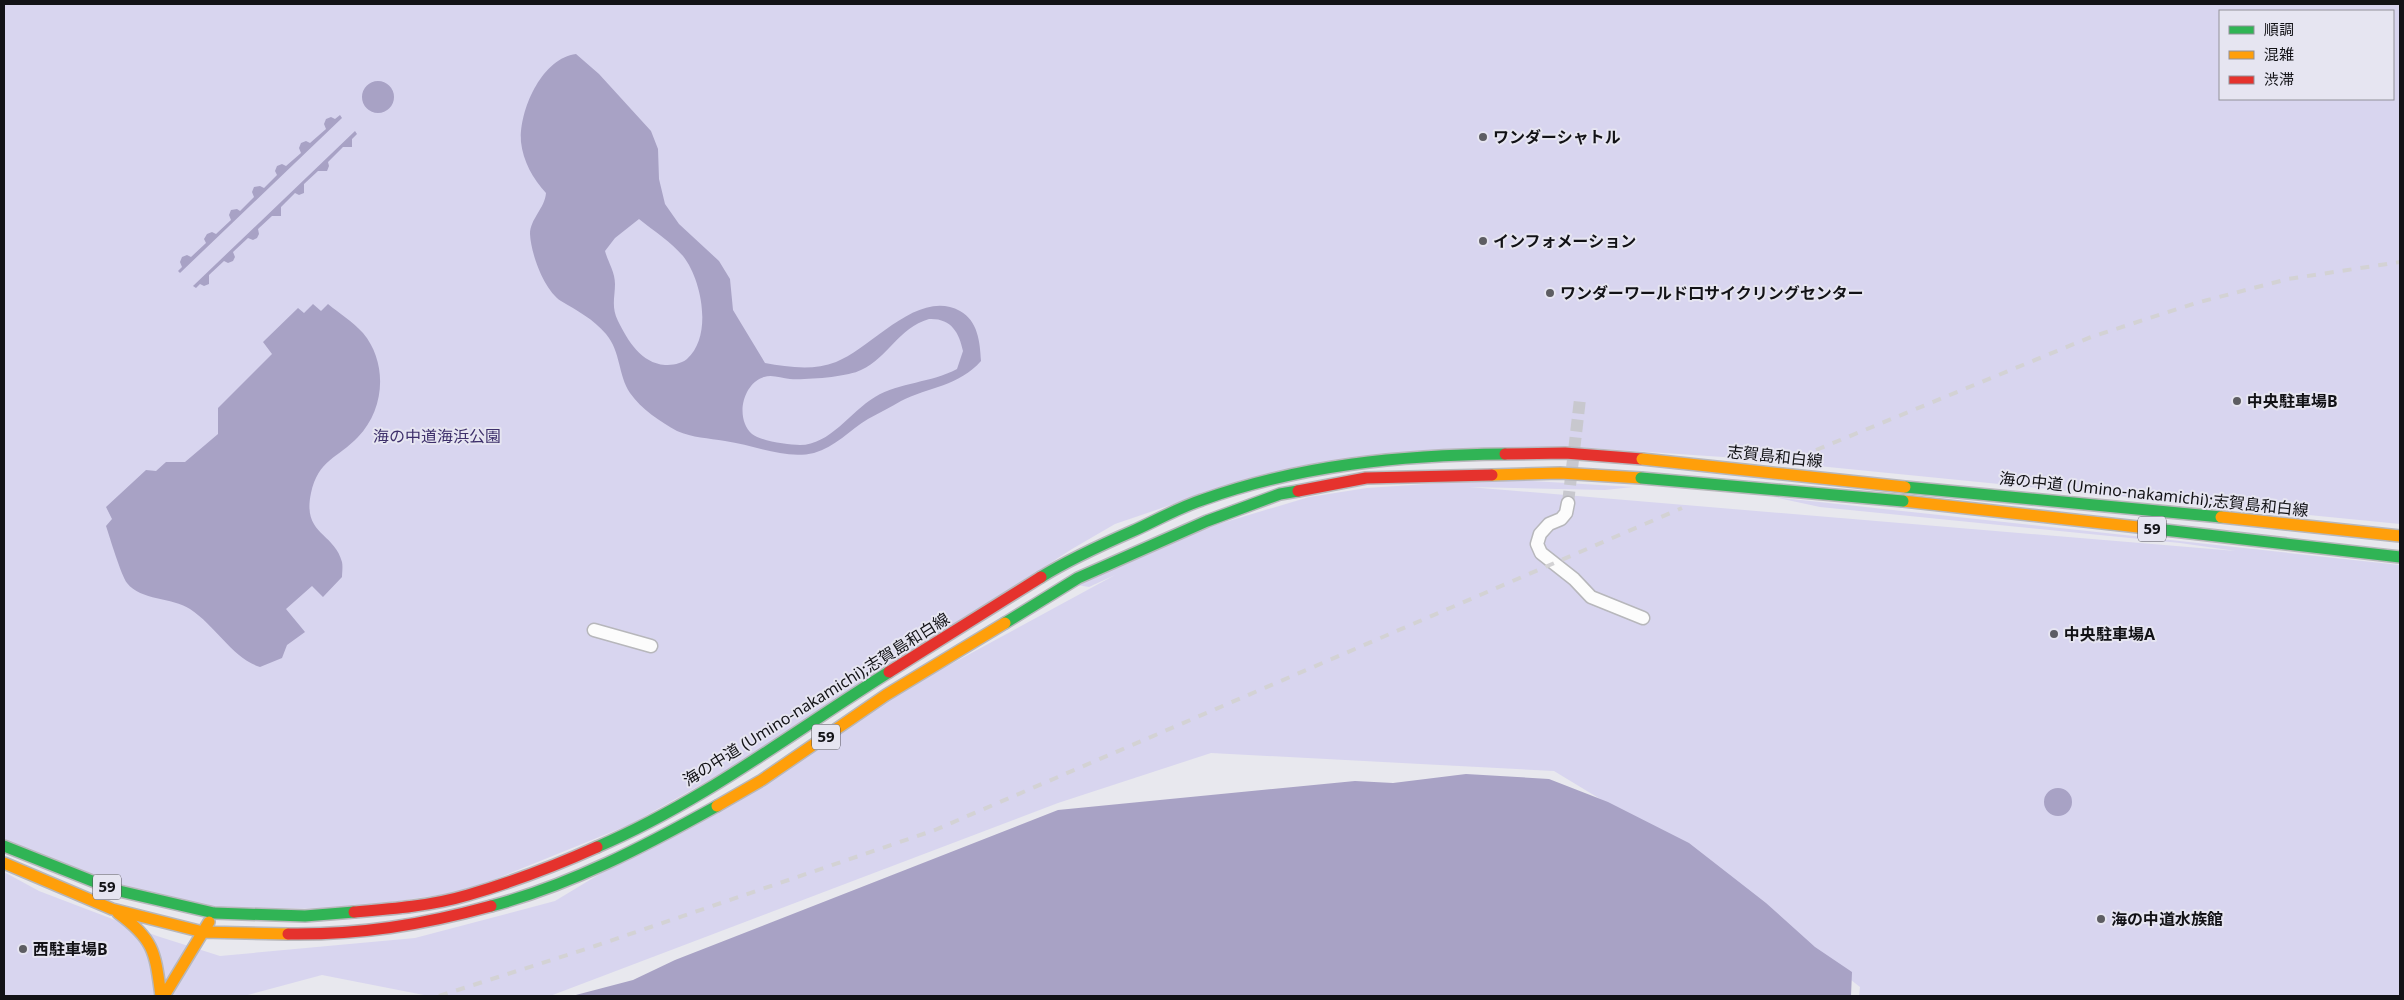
<svg xmlns="http://www.w3.org/2000/svg" width="2404" height="1000" viewBox="0 0 2404 1000" font-family="'Noto Sans','Noto Sans JP',sans-serif">
  <rect width="100%" height="100%" fill="#e8e8ee"/>
  <path fill="#d8d5ef" fill-rule="evenodd" d="M 4,4 L 2400,4 L 2400,524 L 1738,458 L 1559,446 L 1244,480 L 1115,524 L 1072,549 L 754,755 L 629,825 L 466,891 L 344,909 L 219,908 L 116,886 L 4,841 ZM 2220,11 L 2393,11 L 2393,99 L 2220,99 Z
    M 1500,479 L 1633,487 L 1605,490 L 1469,487 L 2236,551 L 2180,543 L 1820,507 L 1773,497 L 2400,565 L 2400,996 L 1859,996 L 1860,987 L 1681,848 L 1554,771 L 1211,753 L 1058,803 L 550,996 L 429,996 L 322,975 L 244,996 L 4,996 L 4,872 L 39,891 L 157,936 L 220,956 L 415,938 L 555,901 L 905,689 L 1115,575 L 1089,587 L 1077,585 L 1202,529 L 1309,497 L 1367,488 Z"/>
  <path fill="#a8a2c5" fill-rule="evenodd" d="M 576,54 L 599,74 L 651,131 L 658,149 L 659,179 L 665,204 L 679,224 L 719,261 L 730,279 L 733,310 L 765,363 C 788,367 813,371 836,362 C 872,348 918,288 960,311 C 978,321 980,342 981,361 C 959,386 929,387 901,401 C 891,407 879,413 868,419 C 850,430 835,447 814,453 C 785,460 754,445 725,441 C 708,438 693,438 677,431 C 661,422 641,409 630,393 C 618,375 621,352 606,334 C 593,319 578,311 561,301 C 544,290 531,254 530,234 C 530,219 545,208 546,193 C 533,179 523,161 521,142 C 519,110 542,58 576,54 ZM 639,219 C 654,231 671,242 683,256 C 702,280 713,336 687,359 C 681,364 672,365 665,365 C 641,363 628,341 618,321 C 611,307 615,297 615,284 C 615,272 608,262 605,251 L 615,238 ZM 929,319 C 951,318 959,332 963,351 L 957,369 C 931,383 900,382 875,397 C 850,412 830,445 800,445 C 788,445 761,441 752,434 C 735,419 742,384 764,377 C 772,374 781,378 790,379 C 805,380 848,377 861,370 C 889,357 898,328 929,319 Z
    M362 97a16 16 0 1 1 32 0a16 16 0 1 1-32 0Z
    M 340,115 L 342,118 L 180,273 L 178,271 L 182,267 L 180,262 L 182,257 L 187,255 L 191,257 L 206,243 L 204,239 L 207,234 L 212,232 L 216,234 L 231,220 L 229,215 L 231,210 L 237,209 L 240,211 L 254,197 L 252,192 L 254,187 L 260,186 L 264,188 L 277,175 L 275,171 L 277,166 L 282,164 L 286,166 L 301,153 L 299,148 L 301,143 L 306,141 L 310,143 L 326,129 L 324,124 L 326,119 L 331,117 L 335,119 Z
    M 355,131 L 357,134 L 352,139 L 352,147 L 343,147 L 328,162 L 329,166 L 327,171 L 318,171 L 304,184 L 304,193 L 299,195 L 295,193 L 281,207 L 281,216 L 272,216 L 258,229 L 259,234 L 257,238 L 253,240 L 248,238 L 233,252 L 235,257 L 233,261 L 228,263 L 224,261 L 209,275 L 209,284 L 204,286 L 200,284 L 196,288 L 193,286 Z
    M 313,304 L 321,311 L 328,304 C 339,313 353,322 363,333 C 388,363 385,409 358,437 C 338,458 318,460 311,493 C 302,535 334,532 342,562 C 343,567 342,573 342,577 L 323,597 L 312,586 L 286,609 L 305,632 L 287,645 L 282,658 L 260,667 C 232,658 216,626 190,609 C 172,597 141,601 127,583 C 121,575 110,538 106,526 L 112,519 L 106,507 L 146,470 L 156,471 L 166,462 L 185,462 L 218,434 L 218,408 L 272,354 L 263,342 L 298,308 L 304,313 Z
    M 1466,774 L 1549,779 L 1608,802 L 1689,843 L 1766,903 L 1815,947 L 1852,972 L 1851,996 L 572,996 L 633,980 L 675,960 L 1058,810 L 1355,781 L 1393,783 Z
    M2044 802a14 14 0 1 1 28 0a14 14 0 1 1-28 0Z"/>
  <g fill="none" stroke-linecap="round" stroke-linejoin="round">
    <path stroke="#c8c8ce" stroke-width="12" stroke-dasharray="12 6" stroke-linecap="butt" d="M 1568,503 L 1580,399"/>
    <g stroke="#b7b7bb" stroke-width="15">
      <path id="street" d="M 1568,503 L 1566,513 L 1561,519 L 1549,524 L 1540,534 L 1537,544 L 1541,553 L 1574,579 L 1591,597 L 1643,618
        M 594,630 L 651,646"/>
    </g>
    <g stroke="#b7b7bb" stroke-width="14">
      <path id="fast" d="M 1905,487 L 2221,517
        M 2147,528 L 2400,557
        M 1041,577 C 1070,559 1101,545 1133,531 C 1155,521 1178,508 1202,500 C 1299,465 1402,455 1505,454
        M 1005,623 L 1078,578 L 1207,521 L 1280,494 L 1298,491
        M 4,846 L 115,890 L 214,913 L 305,916 L 354,912
        M 597,847 C 702,802 793,732 889,672
        M 491,906 C 571,885 645,846 717,806"/>
    </g>
    <g stroke="#b7b7bb" stroke-width="14">
      <path id="slow" d="M 1492,475 L 1560,473 L 1641,478
        M 1903,501 L 2147,528
        M 2221,517 L 2400,536
        M 717,806 L 762,780 L 886,695 L 1005,623
        M 4,863 L 112,909 L 203,932 L 288,934
        M 118,913 C 155,940 155,953 161,996
        M 164,996 L 209,922"/>
    </g>
    <g stroke="#b7b7bb" stroke-width="14">
      <path id="jam" d="M 1505,454 L 1565,453 L 1642,459
        M 1298,491 L 1366,478 L 1492,475
        M 889,672 L 1041,577
        M 354,912 C 391,909 431,906 468,895 C 512,882 555,866 597,847
        M 288,934 C 359,935 422,925 491,906"/>
    </g>
    <use href="#street" stroke="#fcfcfc" stroke-width="12"/>
    <use href="#fast" stroke="#30b455" stroke-width="11"/>
    <use href="#slow" stroke="#ff9f0a" stroke-width="11"/>
    <use href="#jam" stroke="#e5322d" stroke-width="11"/>
    <path stroke="#d3d2d4" stroke-width="4" stroke-dasharray="9 9" stroke-linecap="butt" d="M 1816,450 L 2091,337 L 2196,303 L 2288,279 L 2400,262
      M 439,996 L 595,946 L 935,830 L 1682,508"/>
    <g stroke="#b7b7bb" stroke-width="14" stroke-linecap="butt">
      <path id="fast-bridge" d="M 1641,478 L 1903,501"/>
    </g>
    <g stroke="#b7b7bb" stroke-width="14" stroke-linecap="butt">
      <path id="slow-bridge" d="M 1642,459 L 1905,487"/>
    </g>
    <use href="#fast-bridge" stroke="#30b455" stroke-width="11"/>
    <use href="#slow-bridge" stroke="#ff9f0a" stroke-width="11"/>
  </g>
  <g fill="#5d5d62" stroke="#e6e5f1" stroke-width="2">
    <circle cx="1483" cy="137" r="5"/>
    <circle cx="1483" cy="241" r="5"/>
    <circle cx="1550" cy="293" r="5"/>
    <circle cx="2237" cy="401" r="5"/>
    <circle cx="2054" cy="634" r="5"/>
    <circle cx="2101" cy="919" r="5"/>
    <circle cx="23" cy="949" r="5"/>
  </g>
  <g text-anchor="middle" stroke-width="4" stroke-linejoin="round" paint-order="stroke">
    <g fill="#e6e5f1" stroke="#525158" stroke-width="1">
      <rect x="2138" y="516.5" width="28" height="25" rx="4"/>
      <rect x="812" y="724.5" width="28" height="25" rx="4"/>
      <rect x="93" y="874.5" width="28" height="25" rx="4"/>
    </g>
    <g font-size="15" font-weight="bold" fill="#121216">
      <text x="2152" y="534">59</text>
      <text x="826" y="742">59</text>
      <text x="107" y="892">59</text>
    </g>
    <g font-size="16" font-weight="bold" fill="#121216" stroke="#e6e5f1" text-anchor="start">
      <text x="1493" y="143">ワンダーシャトル</text>
      <text x="1493" y="247">インフォメーション</text>
      <text x="1560" y="299">ワンダーワールド口サイクリングセンター</text>
      <text x="2247" y="407">中央駐車場B</text>
      <text x="2064" y="640">中央駐車場A</text>
      <text x="2111" y="925">海の中道水族館</text>
      <text x="33" y="955">西駐車場B</text>
    </g>
    <g font-size="16" fill="#3e306b" stroke="#e6e5f1">
      <text x="437" y="442">海の中道海浜公園</text>
    </g>
    <g font-size="16" fill="#121216" stroke="#e6e5f1">
      <text transform="translate(1775 456) rotate(6)" y="6">志賀島和白線</text>
      <text transform="translate(2154 494) rotate(6)" y="6">海の中道 (Umino-nakamichi);志賀島和白線</text>
      <text transform="translate(816 699) rotate(-32)" y="6">海の中道 (Umino-nakamichi);志賀島和白線</text>
    </g>
  </g>
  <rect width="2404" height="1000" fill="none" stroke="#121216" stroke-width="10"/>
  <rect x="2219" y="10" width="175" height="90" fill="#e6e5f1" stroke="#919199"/>
  <rect x="2229" y="26" width="25" height="8" fill="#30b455" stroke="#919199"/>
  <text x="2264" y="35" font-size="15" fill="#121216">順調</text>
  <rect x="2229" y="51" width="25" height="8" fill="#ff9f0a" stroke="#919199"/>
  <text x="2264" y="60" font-size="15" fill="#121216">混雑</text>
  <rect x="2229" y="76" width="25" height="8" fill="#e5322d" stroke="#919199"/>
  <text x="2264" y="85" font-size="15" fill="#121216">渋滞</text>
</svg>
